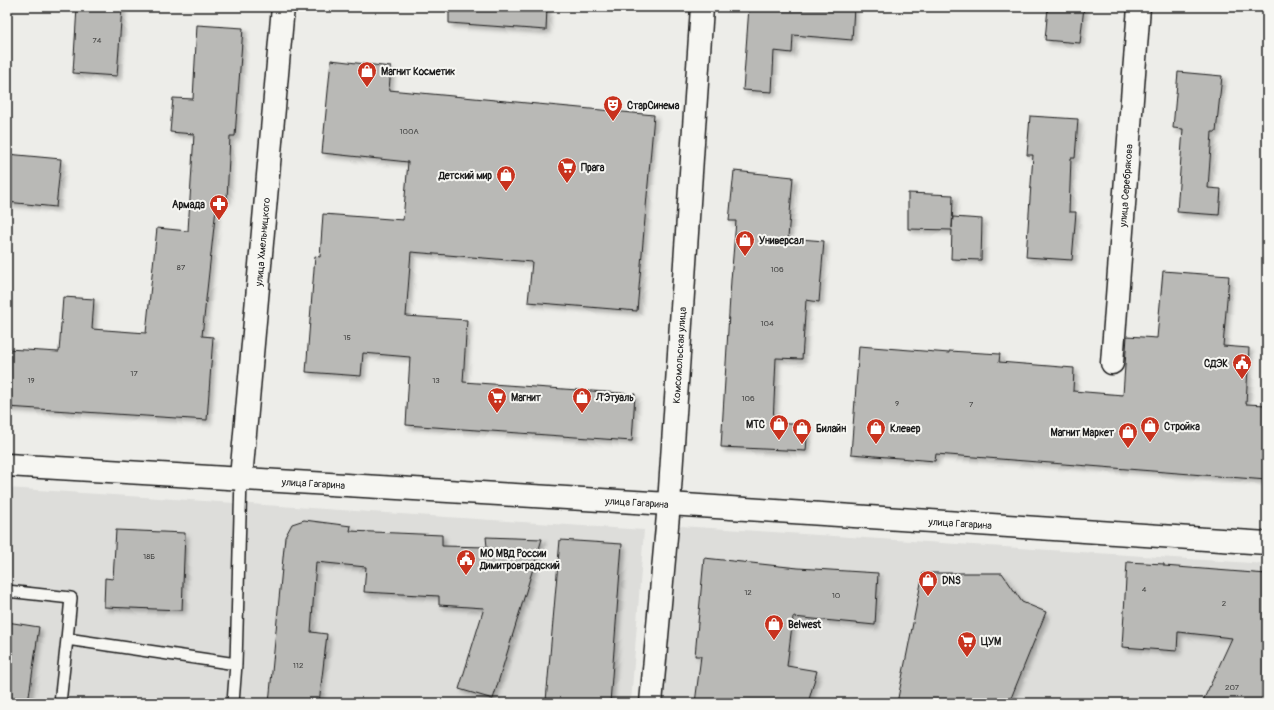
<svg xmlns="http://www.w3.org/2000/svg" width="1274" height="710" viewBox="0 0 1274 710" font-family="Pangolin,sans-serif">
  <defs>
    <filter id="shadow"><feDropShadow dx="3.5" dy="3.5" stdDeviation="2" flood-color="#0004"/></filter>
  </defs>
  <rect width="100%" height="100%" fill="#edede9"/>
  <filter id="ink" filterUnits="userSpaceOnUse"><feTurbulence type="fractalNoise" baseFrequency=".025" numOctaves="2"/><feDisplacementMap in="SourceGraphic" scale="8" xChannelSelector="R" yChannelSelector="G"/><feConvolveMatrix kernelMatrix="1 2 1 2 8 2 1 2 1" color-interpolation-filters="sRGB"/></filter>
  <g filter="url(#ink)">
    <path fill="#ddddda" d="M 7,488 L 644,530 L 631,703 L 7,703 Z
      M 680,526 L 1267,564 L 1267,703 L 663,703 Z"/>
    <path fill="#b9b9b6" stroke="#1c1c1c" filter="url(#shadow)" d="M 77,7 L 122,7 L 117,76 L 73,73 Z
      M 449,7 L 547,7 L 546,30 L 449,23 Z
      M 749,7 L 854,7 L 852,40 L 793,35 L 792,53 L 774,51 L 772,92 L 743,90 Z
      M 1048,7 L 1084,7 L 1080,43 L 1045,40 Z
      M 197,25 L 243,28 L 235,136 L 230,136 L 227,200 L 217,199 L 202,336 L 213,337 L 207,420 L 7,407 L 7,349 L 59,352 L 63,297 L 94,299 L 92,329 L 146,333 L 157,228 L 188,231 L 194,134 L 170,132 L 173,98 L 193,99 Z
      M 331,60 L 391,67 L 389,90 L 654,115 L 637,311 L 528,302 L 532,262 L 411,252 L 406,316 L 467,320 L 463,382 L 635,394 L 632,441 L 406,425 L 410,357 L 363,353 L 361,376 L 306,372 L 315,256 L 320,257 L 323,214 L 403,220 L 408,162 L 322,153 Z
      M 1178,72 L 1222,76 L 1216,132 L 1212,132 L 1208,188 L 1221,189 L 1219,215 L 1177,212 L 1183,129 L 1173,128 Z
      M 1030,116 L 1078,119 L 1075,158 L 1071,158 L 1069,212 L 1076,212 L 1072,260 L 1026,257 L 1033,155 L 1027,155 Z
      M 7,154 L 61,159 L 56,207 L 7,202 Z
      M 734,171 L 793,177 L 788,238 L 824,241 L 819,302 L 806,300 L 802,359 L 776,358 L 773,423 L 808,425 L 806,451 L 721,447 L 731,280 L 736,221 L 729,221 Z
      M 908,193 L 953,195 L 952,228 L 953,217 L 982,219 L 981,260 L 951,259 L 952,230 L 908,229 Z
      M 1163,271 L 1229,276 L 1223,346 L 1249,348 L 1246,404 L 1267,405 L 1267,480 L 936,454 L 935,461 L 851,454 L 859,346 L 949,353 L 949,351 L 1000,354 L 999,362 L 1074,368 L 1073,391 L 1123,395 L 1127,336 L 1157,338 Z
      M 304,520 L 351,526 L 350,531 L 442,535 L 442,546 L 487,547 L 486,537 L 542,539 L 493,699 L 459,689 L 484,608 L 439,605 L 439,596 L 364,592 L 366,567 L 316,562 L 311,632 L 327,634 L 319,703 L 269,703 L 285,537 L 292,524 Z
      M 116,530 L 185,533 L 182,610 L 104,607 L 105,578 L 113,579 Z
      M 560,540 L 622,544 L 610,703 L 546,701 Z
      M 704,558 L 798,568 L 878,573 L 875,625 L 793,617 L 787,666 L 817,671 L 808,703 L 695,703 L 701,656 L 695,656 Z
      M 1127,562 L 1164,564 L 1164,566 L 1267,574 L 1267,689 L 1261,703 L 1202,703 L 1232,638 L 1178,632 L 1177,651 L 1122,647 Z
      M 923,573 L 1002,573 L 1022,602 L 1046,612 L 1009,703 L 897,703 Z
      M 7,622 L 39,627 L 28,703 L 7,703 Z"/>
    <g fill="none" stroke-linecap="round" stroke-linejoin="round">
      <g stroke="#1c1c1c" stroke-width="14">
        <path id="service" d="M 7,591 L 71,598 L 67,639 L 236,664
          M 60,703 L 67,639
          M 233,703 L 236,664 L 241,478"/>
      </g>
      <g stroke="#1c1c1c" stroke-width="25">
        <g id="minor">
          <path id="s1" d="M 1112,363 L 1139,7"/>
          <path id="s2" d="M 241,478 L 283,7"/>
          <path id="s3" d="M 651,703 L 669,504 L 702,7"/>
        </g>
      </g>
      <g stroke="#1c1c1c" stroke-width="25">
        <g id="secondary">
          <path id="s4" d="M 7,465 L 669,504 L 1267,543"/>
        </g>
      </g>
      <use href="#service" stroke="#f6f6f2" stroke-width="11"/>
      <use href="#minor" stroke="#f6f6f2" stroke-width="22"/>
      <use href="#secondary" stroke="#f6f6f2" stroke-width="22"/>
    </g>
  </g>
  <defs>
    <g id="shop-pin" transform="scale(1)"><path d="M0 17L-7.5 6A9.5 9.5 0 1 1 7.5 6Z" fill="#c8321e" stroke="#f6f6f2"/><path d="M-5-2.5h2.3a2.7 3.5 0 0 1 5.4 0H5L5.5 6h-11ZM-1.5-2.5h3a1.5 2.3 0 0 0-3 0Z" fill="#fff"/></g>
    <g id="theatre-pin" transform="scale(1)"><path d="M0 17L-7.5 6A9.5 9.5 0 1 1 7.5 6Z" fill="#c8321e" stroke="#f6f6f2"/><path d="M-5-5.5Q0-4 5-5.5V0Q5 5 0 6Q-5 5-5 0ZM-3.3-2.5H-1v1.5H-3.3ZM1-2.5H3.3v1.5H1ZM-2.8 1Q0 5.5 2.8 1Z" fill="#fff"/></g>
    <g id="supermarket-pin" transform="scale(1)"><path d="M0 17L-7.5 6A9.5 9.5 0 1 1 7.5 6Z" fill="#c8321e" stroke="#f6f6f2"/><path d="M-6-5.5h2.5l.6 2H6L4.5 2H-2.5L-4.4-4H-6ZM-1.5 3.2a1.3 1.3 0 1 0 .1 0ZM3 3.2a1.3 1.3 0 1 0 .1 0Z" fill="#fff"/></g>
    <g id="pharmacy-pin" transform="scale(1)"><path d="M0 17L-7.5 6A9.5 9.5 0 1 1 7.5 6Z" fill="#c8321e" stroke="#f6f6f2"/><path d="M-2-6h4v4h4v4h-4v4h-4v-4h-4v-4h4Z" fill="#fff"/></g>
    <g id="civic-pin" transform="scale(1)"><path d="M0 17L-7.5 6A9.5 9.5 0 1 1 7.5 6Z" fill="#c8321e" stroke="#f6f6f2"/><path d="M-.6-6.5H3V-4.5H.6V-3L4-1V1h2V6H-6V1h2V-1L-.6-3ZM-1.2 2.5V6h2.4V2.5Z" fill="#fff"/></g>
  </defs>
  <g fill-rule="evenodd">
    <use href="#shop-pin" x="367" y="71"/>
    <use href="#theatre-pin" x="613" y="105"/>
    <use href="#supermarket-pin" x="567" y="167"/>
    <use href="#shop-pin" x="506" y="175"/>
    <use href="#pharmacy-pin" x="219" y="204"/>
    <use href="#shop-pin" x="745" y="240"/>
    <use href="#civic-pin" x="1242" y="363"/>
    <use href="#supermarket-pin" x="497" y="397"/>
    <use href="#shop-pin" x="582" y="397"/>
    <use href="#shop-pin" x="779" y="424"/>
    <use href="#shop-pin" x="1150" y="426"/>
    <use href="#shop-pin" x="802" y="428"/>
    <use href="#shop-pin" x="876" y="428"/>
    <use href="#shop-pin" x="1128" y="432"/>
    <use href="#civic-pin" x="466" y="559"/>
    <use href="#shop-pin" x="928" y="580"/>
    <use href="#shop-pin" x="774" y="624"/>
    <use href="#supermarket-pin" x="967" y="641"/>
  </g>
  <g text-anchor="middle" stroke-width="4" stroke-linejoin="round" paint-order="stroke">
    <g font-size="8" fill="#434342">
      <text x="97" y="43">74</text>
      <text x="409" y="134">100А</text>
      <text x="181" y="270">87</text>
      <text x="777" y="272">106</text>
      <text x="767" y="326">104</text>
      <text x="347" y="340">15</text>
      <text x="134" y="376">17</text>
      <text x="31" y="383">19</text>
      <text x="436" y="383">13</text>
      <text x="748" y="401">106</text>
      <text x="897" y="406">9</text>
      <text x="971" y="407">7</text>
      <text x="149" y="559">18Б</text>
      <text x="1144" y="592">4</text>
      <text x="748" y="595">12</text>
      <text x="836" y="598">10</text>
      <text x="1224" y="606">2</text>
      <text x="298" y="668">112</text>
      <text x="1232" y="690">207</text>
    </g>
    <g font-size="10" font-weight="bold" fill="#1c1c1c" stroke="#f6f6f2" text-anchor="start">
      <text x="381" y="75">Магнит Косметик</text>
      <text x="627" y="109">СтарСинема</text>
      <text x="581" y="171">Прага</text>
      <text x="492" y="179" text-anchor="end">Детский мир</text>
      <text x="205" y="208" text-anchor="end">Армада</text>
      <text x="759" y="244">Универсал</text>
      <text x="1228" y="367" text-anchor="end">СДЭК</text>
      <text x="511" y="401">Магнит</text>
      <text x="596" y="401">Л'Этуаль</text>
      <text x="765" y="428" text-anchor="end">МТС</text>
      <text x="1164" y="430">Стройка</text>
      <text x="816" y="432">Билайн</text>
      <text x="890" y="432">Клевер</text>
      <text x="1114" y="436" text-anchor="end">Магнит Маркет</text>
      <text x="480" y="557">МО МВД России<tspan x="480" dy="12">Димитровградский</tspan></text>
      <text x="942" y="584">DNS</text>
      <text x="788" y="628">Belwest</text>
      <text x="981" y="645">ЦУМ</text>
    </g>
    <g font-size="10" fill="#1c1c1c" stroke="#f6f6f2">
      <text dy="4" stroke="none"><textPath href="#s1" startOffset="178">улица Серебрякова</textPath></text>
      <text dy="4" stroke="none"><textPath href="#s2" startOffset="237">улица Хмельницкого</textPath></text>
      <text dy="4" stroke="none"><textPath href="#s3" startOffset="349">Комсомольская улица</textPath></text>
      <text dy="4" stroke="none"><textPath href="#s4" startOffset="307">улица Гагарина</textPath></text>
      <text dy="4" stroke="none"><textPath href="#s4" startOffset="631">улица Гагарина</textPath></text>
      <text dy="4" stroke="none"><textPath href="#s4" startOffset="955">улица Гагарина</textPath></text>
    </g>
  </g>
  <rect width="1274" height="710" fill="none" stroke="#f6f6f2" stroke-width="24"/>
  <rect x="12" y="12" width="1250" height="686" fill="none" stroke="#1c1c1c" stroke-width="1.5" filter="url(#ink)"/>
</svg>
